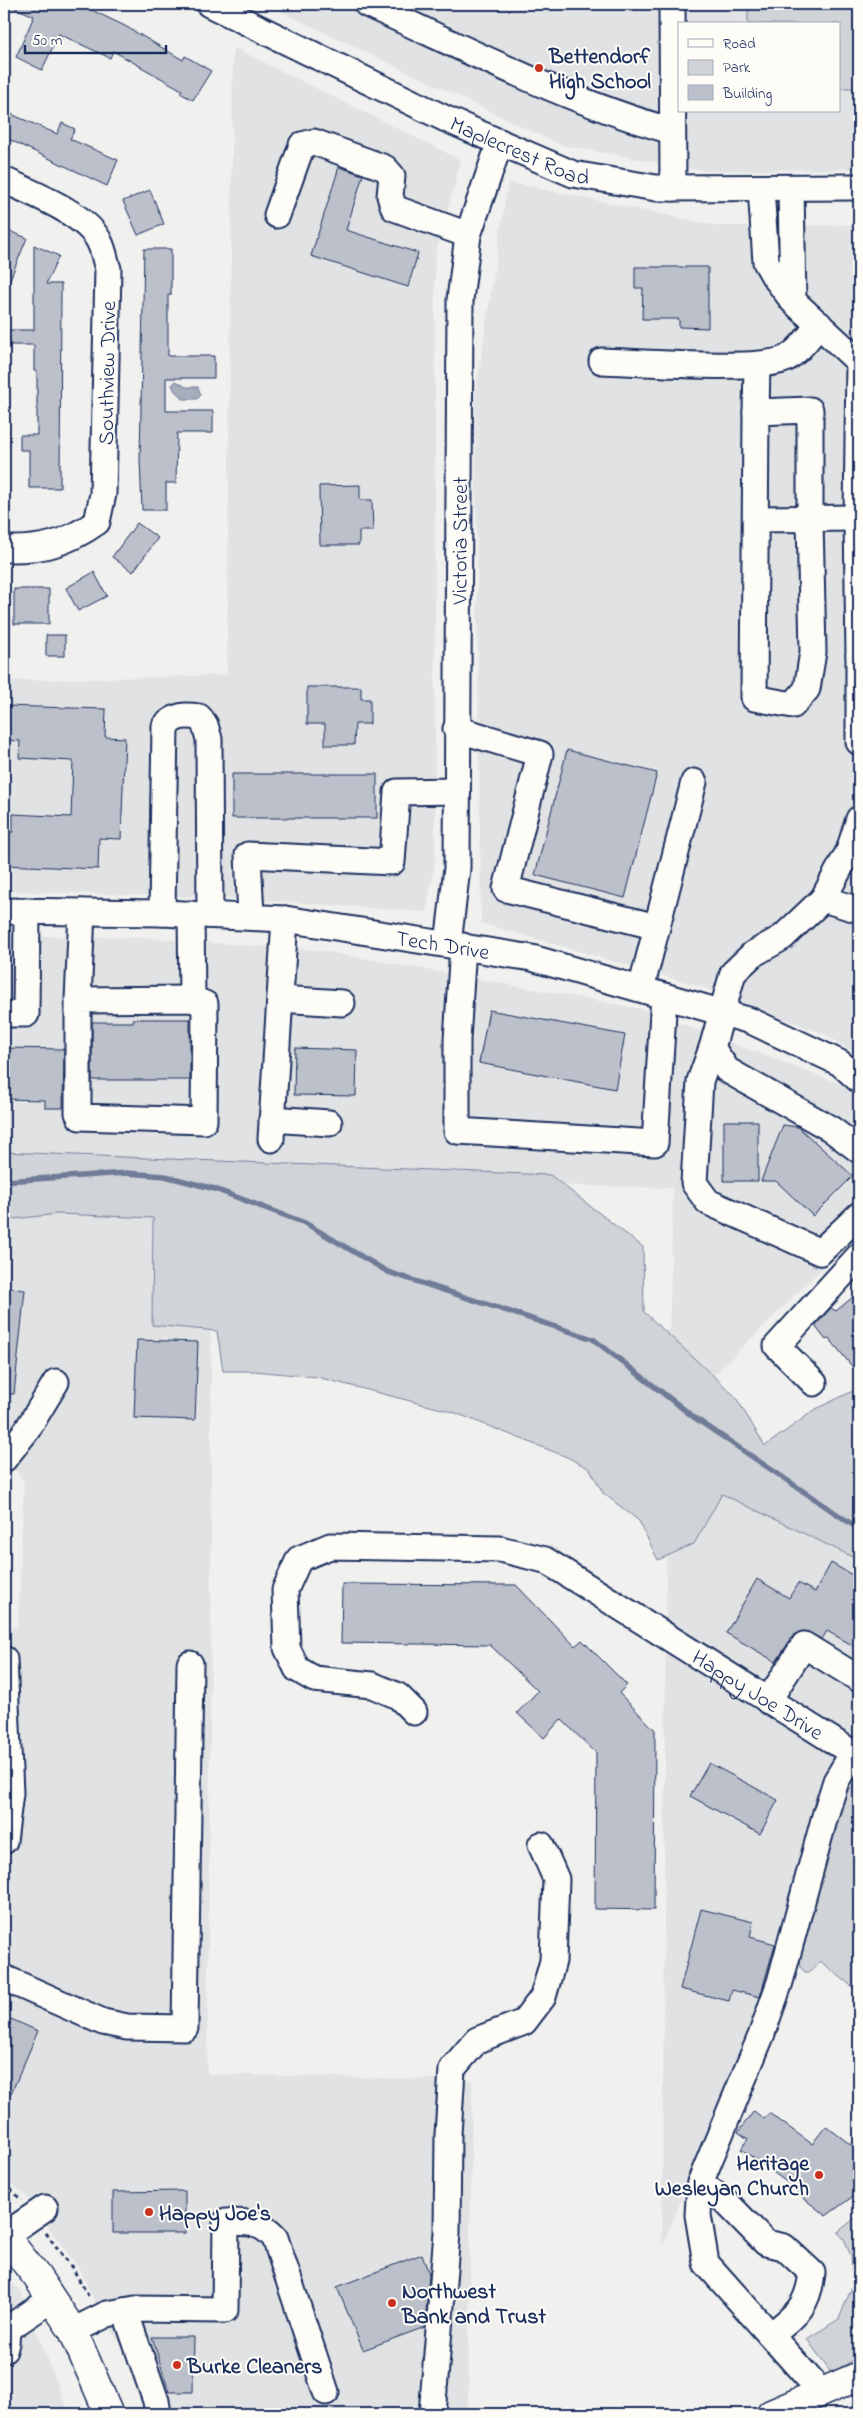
<svg xmlns="http://www.w3.org/2000/svg" width="863" height="2418" viewBox="0 0 863 2418" font-family="'Indie Flower',sans-serif">
  <rect width="100%" height="100%" fill="#f0f0ee"/>
  <filter id="ink" filterUnits="userSpaceOnUse"><feTurbulence type="fractalNoise" baseFrequency=".02" numOctaves="2"/><feDisplacementMap in="SourceGraphic" scale="10" xChannelSelector="R" yChannelSelector="G"/><feConvolveMatrix kernelMatrix="1 2 1 2 8 2 1 2 1" color-interpolation-filters="sRGB"/></filter>
  <g filter="url(#ink)">
    <path fill="#e0e2e3" fill-rule="evenodd" d="M 265,4 L 859,4 L 859,169 L 706,171 L 561,145 ZM 679,24 L 839,24 L 839,111 L 679,111 Z
      M 233,47 L 461,160 L 435,256 L 435,863 L 426,912 L 230,898 L 4,891 L 4,681 L 227,675 Z
      M 508,182 L 718,226 L 859,225 L 859,1057 L 827,1035 L 696,985 L 481,923 L 475,397 Z
      M 4,935 L 150,938 L 323,951 L 642,1009 L 843,1085 L 859,1101 L 859,1232 L 667,1422 L 859,1521 L 859,1736 L 857,1735 L 854,1773 L 805,1950 L 794,1962 L 756,2016 L 662,2247 L 667,1423 L 673,1188 L 211,1178 L 211,1628 L 207,2074 L 472,2080 L 468,2414 L 150,2414 L 136,2370 L 97,2307 L 80,2270 L 24,2194 L 4,2177 L 4,1627 L 18,1627 L 24,1482 L 4,1454 Z
      M 4,2276 L 21,2291 L 69,2414 L 4,2414 Z"/>
    <path fill="#d0d3d8" stroke="#76819b" d="M 748,4 L 859,4 L 859,88 L 839,88 L 839,24 L 748,24 Z
      M 4,1152 L 550,1175 L 643,1247 L 644,1312 L 735,1396 L 765,1446 L 816,1409 L 859,1388 L 859,1560 L 722,1494 L 694,1544 L 658,1560 L 639,1521 L 603,1493 L 590,1469 L 567,1457 L 453,1412 L 317,1377 L 254,1371 L 223,1371 L 217,1331 L 152,1325 L 153,1218 L 58,1214 L 4,1220 Z
      M 857,1782 L 859,1783 L 859,1992 L 820,1961 L 810,1972 L 805,1972 L 801,1968 L 800,1957 L 825,1854 L 845,1794 Z
      M 859,2215 L 859,2357 L 831,2373 L 807,2339 L 839,2319 L 853,2284 L 851,2256 L 844,2239 L 838,2232 Z"/>
    <path fill="#a7adbd" stroke="#6f7b97" d="M 176,381 L 186,387 L 198,387 L 201,395 L 197,399 L 183,399 L 175,391 L 172,385 Z"/>
    <g fill="none" stroke-linecap="round" stroke-linejoin="round">
      <path stroke="#6f7b97" stroke-width="5.5" d="M 4,1181 L 127,1173 L 165,1176 L 215,1189 L 305,1223 L 388,1272 L 593,1339 L 695,1418 L 859,1529"/>
    </g>
    <path fill="#bbc0ca" stroke="#1b2f5e" d="M 6,4 L 79,4 L 125,26 L 183,60 L 185,56 L 211,71 L 193,100 L 180,93 L 182,90 L 113,51 L 110,58 L 59,34 L 42,70 L 16,57 L 34,16 Z
      M 4,111 L 57,134 L 62,123 L 75,129 L 70,139 L 118,160 L 107,186 L 4,137 Z
      M 339,167 L 363,175 L 346,230 L 418,253 L 408,287 L 311,256 Z
      M 150,190 L 164,224 L 138,235 L 123,201 Z
      M 4,229 L 27,238 L 4,294 Z
      M 34,245 L 59,256 L 46,284 L 61,284 L 60,488 L 29,488 L 29,450 L 20,450 L 20,435 L 37,435 L 37,371 L 34,371 L 34,345 L 4,345 L 4,330 L 34,330 Z
      M 144,249 L 171,249 L 171,295 L 168,295 L 168,356 L 214,356 L 214,378 L 166,378 L 166,411 L 213,411 L 213,433 L 177,433 L 176,483 L 166,483 L 166,510 L 142,510 L 140,459 Z
      M 635,267 L 708,267 L 708,328 L 679,327 L 679,319 L 642,319 L 643,288 L 635,288 Z
      M 360,485 L 360,500 L 372,500 L 373,531 L 359,531 L 359,545 L 320,545 L 319,486 Z
      M 137,523 L 158,538 L 133,572 L 112,557 Z
      M 94,572 L 107,596 L 78,611 L 66,588 Z
      M 14,589 L 49,589 L 49,624 L 14,624 Z
      M 46,635 L 65,635 L 65,656 L 46,656 Z
      M 307,687 L 361,687 L 361,699 L 370,699 L 370,724 L 355,724 L 354,745 L 325,745 L 325,724 L 307,724 Z
      M 5,706 L 106,709 L 105,737 L 125,738 L 121,839 L 99,838 L 98,869 L 4,865 L 4,832 L 13,832 L 13,814 L 71,817 L 73,761 L 19,758 L 20,741 L 4,740 Z
      M 567,750 L 657,773 L 625,898 L 535,875 Z
      M 232,774 L 377,774 L 377,818 L 232,818 Z
      M 489,1010 L 625,1035 L 615,1089 L 479,1063 Z
      M 133,1019 L 190,1019 L 190,1080 L 92,1080 L 92,1022 L 133,1022 Z
      M 4,1048 L 64,1049 L 63,1108 L 45,1108 L 45,1100 L 4,1099 Z
      M 295,1048 L 357,1050 L 356,1096 L 294,1095 Z
      M 724,1121 L 758,1121 L 758,1181 L 724,1181 Z
      M 783,1125 L 798,1127 L 853,1176 L 813,1216 L 776,1181 L 761,1181 Z
      M 4,1287 L 25,1290 L 14,1394 L 4,1394 Z
      M 859,1292 L 859,1375 L 829,1338 L 826,1340 L 815,1326 L 831,1308 L 836,1311 Z
      M 137,1340 L 198,1342 L 195,1420 L 134,1418 Z
      M 831,1563 L 859,1579 L 859,1636 L 854,1646 L 827,1631 L 822,1639 L 804,1631 L 792,1637 L 776,1662 L 726,1633 L 757,1579 L 789,1598 L 798,1583 L 815,1592 Z
      M 342,1584 L 516,1585 L 575,1646 L 582,1640 L 627,1685 L 619,1693 L 655,1730 L 654,1910 L 595,1909 L 596,1753 L 561,1719 L 544,1738 L 517,1713 L 538,1691 L 490,1645 L 341,1643 Z
      M 709,1763 L 778,1800 L 760,1834 L 690,1796 Z
      M 701,1909 L 753,1922 L 750,1937 L 775,1944 L 760,1997 L 732,1990 L 729,2001 L 680,1989 Z
      M 4,2016 L 38,2031 L 4,2110 Z
      M 754,2111 L 764,2119 L 769,2113 L 812,2144 L 826,2126 L 859,2151 L 859,2192 L 826,2216 L 797,2193 L 799,2191 L 741,2149 L 748,2139 L 738,2132 Z
      M 185,2191 L 185,2233 L 113,2233 L 113,2192 Z
      M 422,2254 L 429,2274 L 425,2327 L 363,2350 L 337,2287 Z
      M 152,2337 L 194,2337 L 193,2392 L 169,2392 Z"/>
    <g fill="none" stroke-linecap="round" stroke-linejoin="round">
      <g stroke="#1b2f5e" stroke-width="29">
        <g id="minor">
          <path id="s1" d="M 209,4 L 446,119 L 573,174 L 656,188 L 859,187"/>
          <path d="M 367,4 C 468,50 566,101 672,131"/>
          <path d="M 672,4 L 673,188"/>
          <path d="M 4,180 C 31,193 88,214 100,243 C 104,251 105,260 108,269 L 103,494 L 97,522 C 66,544 41,550 4,549"/>
          <path d="M 761,188 L 766,262 L 774,276 L 793,301"/>
          <path d="M 791,188 L 793,301 L 858,361"/>
          <path d="M 277,215 L 302,145 L 314,142 L 385,168 L 392,176 L 390,196 L 394,208 L 468,235"/>
          <path d="M 602,361 C 637,362 762,372 787,358 C 800,350 810,336 819,324"/>
          <path d="M 859,362 L 857,518 L 859,655"/>
          <path d="M 810,410 L 810,520 L 813,652 L 807,689 L 793,705 L 754,698 L 756,412 Z"/>
          <path d="M 756,412 L 757,365"/>
          <path d="M 756,519 L 857,518"/>
          <path d="M 859,655 L 859,742"/>
          <path d="M 456,729 L 540,754 L 506,889 L 657,927"/>
          <path d="M 859,819 L 849,851 L 823,899 L 783,937 L 753,954 L 733,973 L 712,1048 L 700,1081 L 694,1183 L 708,1202 L 820,1252 L 859,1215"/>
          <path d="M 823,899 L 859,910"/>
          <path id="s2" d="M 4,911 L 162,913 L 285,919 L 532,958 L 751,1021 L 840,1063 L 859,1080"/>
          <path d="M 162,913 L 165,726 C 176,715 184,715 199,717 L 205,725 L 209,739 L 210,915"/>
          <path d="M 191,914 L 192,999"/>
          <path d="M 251,916 L 248,855 L 392,862 L 397,792 L 457,791"/>
          <path id="s3" d="M 448,944 L 457,868 L 460,300 L 468,235 L 500,142"/>
          <path d="M 463,946 L 457,1040 L 457,1131 L 655,1143 L 664,996"/>
          <path d="M 641,989 L 694,782"/>
          <path d="M 280,999 L 342,1003"/>
          <path d="M 78,1000 L 192,999 L 205,1004 L 204,1121 L 80,1117 L 78,1113 L 78,1000 L 82,912"/>
          <path d="M 4,1014 L 26,1014 L 27,911"/>
          <path d="M 712,1048 L 727,1070 L 831,1129 L 859,1150"/>
          <path d="M 272,1119 L 329,1123"/>
          <path d="M 271,1139 L 285,919"/>
          <path d="M 814,1383 L 777,1346 L 859,1256"/>
          <path d="M 4,1459 L 27,1430 L 56,1382"/>
          <path d="M 4,1659 L 10,1793 L 4,1841"/>
          <path d="M 768,1701 L 804,1645 L 859,1679"/>
          <path id="s4" d="M 414,1712 L 398,1696 L 372,1685 L 314,1679 L 297,1669 L 287,1648 L 285,1590 L 299,1559 L 330,1546 L 500,1549 L 545,1560 L 859,1757"/>
          <path d="M 4,1978 L 103,2022 L 127,2027 L 185,2028 L 190,1664"/>
          <path d="M 700,2183 L 724,2200 L 766,2243 L 784,2247 L 812,2273 C 808,2307 796,2315 771,2335"/>
          <path d="M 4,2236 L 45,2208"/>
          <path d="M 125,2311 L 156,2401 L 158,2414"/>
          <path d="M 73,2331 L 107,2314 L 135,2309 L 225,2310 L 226,2222 C 249,2223 259,2220 275,2238 L 326,2392"/>
          <path d="M 4,2350 L 6,2343 L 7,2329 L 52,2299"/>
          <path d="M 821,2392 L 706,2263 L 698,2215 L 700,2183 L 761,2036 L 780,1982 L 825,1816 L 836,1781 L 853,1753"/>
          <path d="M 432,2414 L 447,2233 L 448,2135 L 452,2069 L 477,2040 L 524,2022 L 543,1997 L 553,1961 L 556,1879 L 541,1845"/>
        </g>
      </g>
      <g stroke="#1b2f5e" stroke-width="31">
        <path id="major" d="M 4,2235 L 37,2277 L 73,2331 L 109,2414
          M 771,2414 L 859,2376"/>
      </g>
      <path stroke="#1b2f5e" stroke-width="3" stroke-dasharray="4 4" stroke-linecap="butt" d="M 4,2184 L 22,2200
        M 46,2233 L 73,2269 L 90,2299"/>
      <use href="#minor" stroke="#fdfcf7" stroke-width="25"/>
      <use href="#major" stroke="#fdfcf7" stroke-width="28"/>
    </g>
  </g>
  <g fill="#c8321e" stroke="#fdfcf7" stroke-width="2">
    <circle cx="539" cy="68" r="5"/>
    <circle cx="819" cy="2175" r="5"/>
    <circle cx="149" cy="2212" r="5"/>
    <circle cx="392" cy="2303" r="5"/>
    <circle cx="177" cy="2365" r="5"/>
  </g>
  <g text-anchor="middle" stroke-width="4" stroke-linejoin="round" paint-order="stroke">
    <g font-size="22" font-weight="bold" fill="#1b2f5e" stroke="#fdfcf7" text-anchor="start">
      <text x="549" y="63">Bettendorf<tspan x="549" dy="25">High School</tspan></text>
      <text x="809" y="2170" text-anchor="end">Heritage<tspan x="809" dy="25">Wesleyan Church</tspan></text>
      <text x="159" y="2220">Happy Joe's</text>
      <text x="402" y="2298">Northwest<tspan x="402" dy="25">Bank and Trust</tspan></text>
      <text x="187" y="2373">Burke Cleaners</text>
    </g>
    <g font-size="22" fill="#1b2f5e" stroke="#fdfcf7">
      <text dy="8" stroke="none"><textPath href="#s1" startOffset="344">Maplecrest Road</textPath></text>
      <text transform="translate(106 373) rotate(-89)" y="8">Southview Drive</text>
      <text dy="8" stroke="none"><textPath href="#s3" startOffset="404">Victoria Street</textPath></text>
      <text dy="8" stroke="none"><textPath href="#s2" startOffset="441">Tech Drive</textPath></text>
      <text dy="8" stroke="none"><textPath href="#s4" startOffset="746">Happy Joe Drive</textPath></text>
    </g>
  </g>
  <rect width="863" height="2418" fill="none" stroke="#fdfcf7" stroke-width="20"/>
  <rect x="10" y="10" width="843" height="2398" fill="none" stroke="#1b2f5e" stroke-width="2" filter="url(#ink)"/>
  <rect x="678" y="22" width="162" height="90" fill="#fdfcf7" stroke="#a3aaba"/>
  <rect x="688" y="39" width="25" height="8" fill="#fdfcf7" stroke="#a3aaba"/>
  <text x="723" y="48" font-size="15" fill="#1b2f5e">Road</text>
  <rect x="688" y="60" width="25" height="15" fill="#d0d3d8" stroke="#a3aaba"/>
  <text x="723" y="72" font-size="15" fill="#1b2f5e">Park</text>
  <rect x="688" y="85" width="25" height="15" fill="#bbc0ca" stroke="#a3aaba"/>
  <text x="723" y="98" font-size="15" fill="#1b2f5e">Building</text>
  <path d="M25 45v8h141v-8" fill="none" stroke="#1b2f5e" stroke-width="2.5"/>
  <text x="32" y="45" font-size="15" fill="#1b2f5e" stroke="#fdfcf7" stroke-width="4" paint-order="stroke">50 m</text>
</svg>
